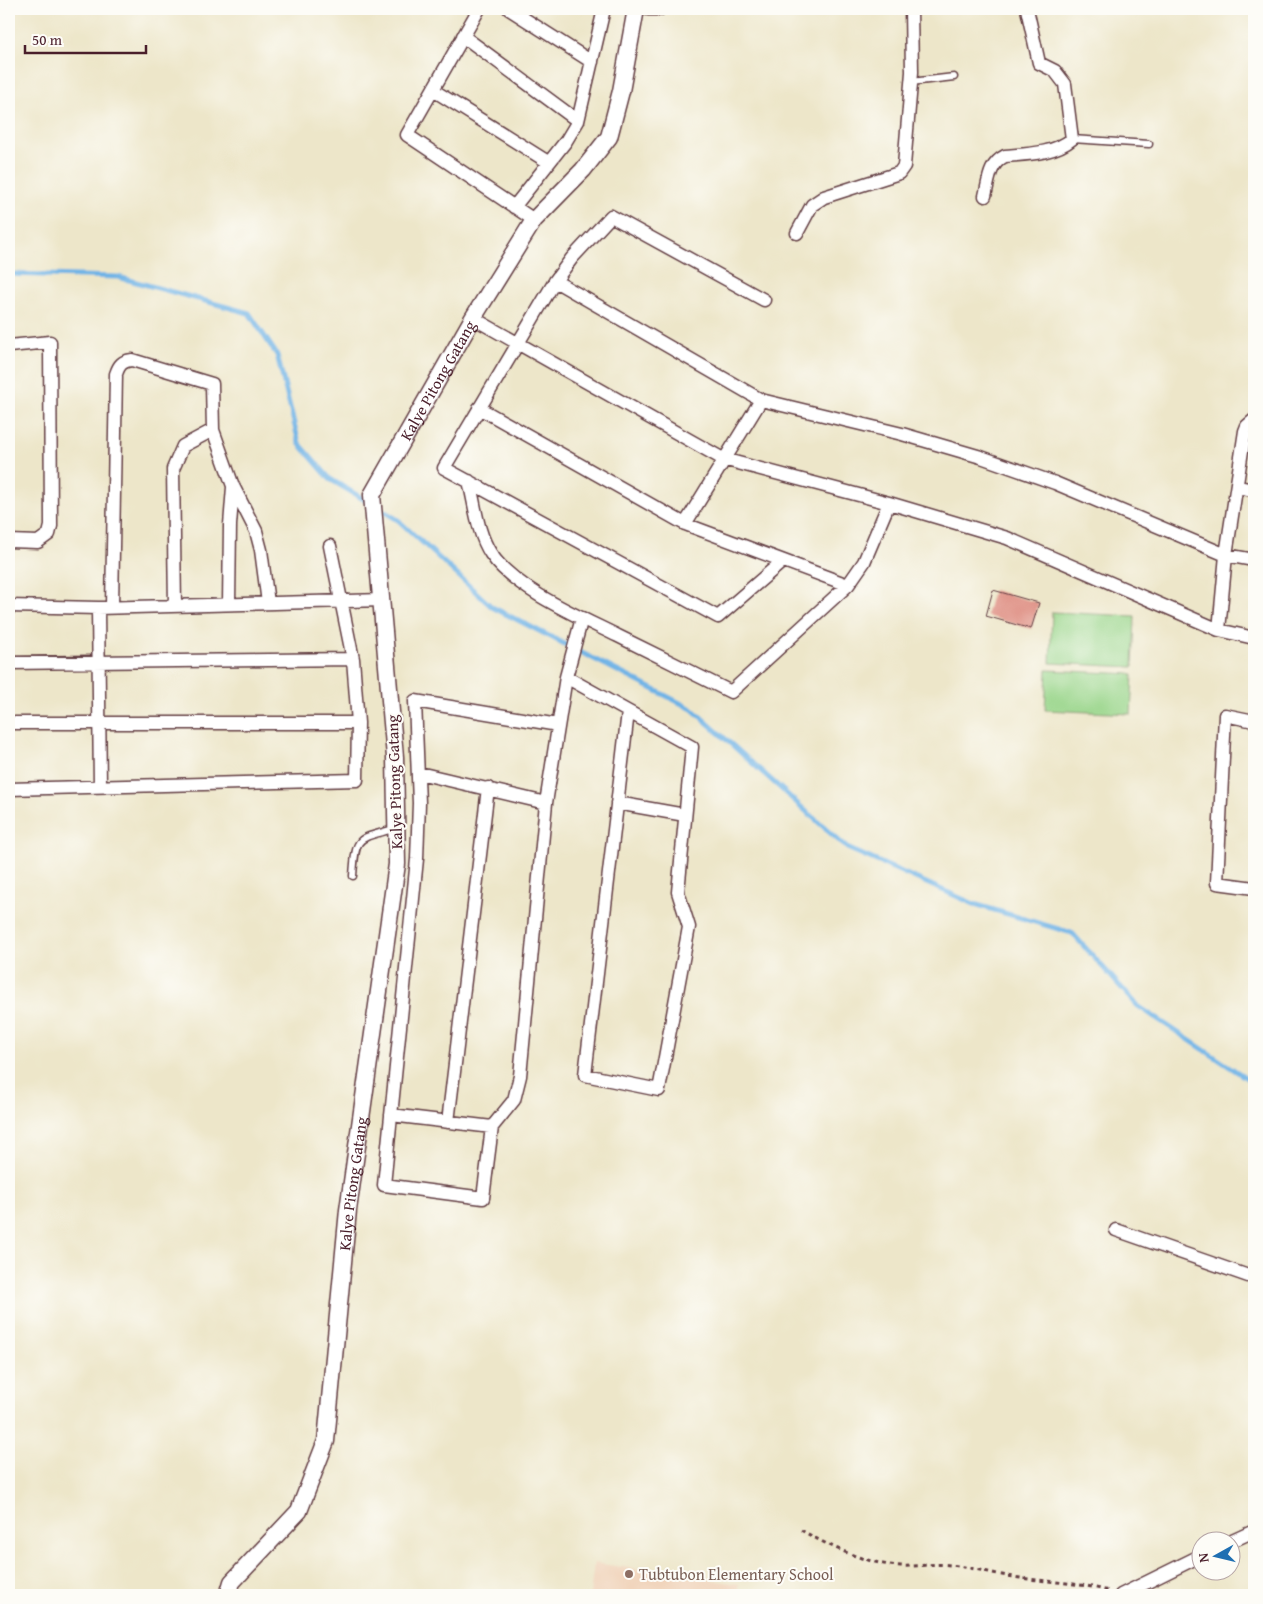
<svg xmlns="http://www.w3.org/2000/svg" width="1263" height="1604" viewBox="0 0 1263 1604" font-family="'Gentium Book Plus',serif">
  <rect width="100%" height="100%" fill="#fdfcf7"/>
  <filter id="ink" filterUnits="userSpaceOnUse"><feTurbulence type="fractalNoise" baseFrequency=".02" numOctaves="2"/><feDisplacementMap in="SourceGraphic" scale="10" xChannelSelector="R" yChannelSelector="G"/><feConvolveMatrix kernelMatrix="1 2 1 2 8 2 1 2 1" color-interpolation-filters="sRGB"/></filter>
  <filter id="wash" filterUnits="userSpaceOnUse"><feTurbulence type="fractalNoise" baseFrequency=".0096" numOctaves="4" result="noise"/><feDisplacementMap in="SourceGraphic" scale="20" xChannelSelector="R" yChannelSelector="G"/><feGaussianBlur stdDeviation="1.12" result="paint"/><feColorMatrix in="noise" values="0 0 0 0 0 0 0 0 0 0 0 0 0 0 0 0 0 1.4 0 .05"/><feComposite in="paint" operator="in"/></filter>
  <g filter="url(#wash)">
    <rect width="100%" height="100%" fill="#ede6c9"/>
    <path fill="#f1d5bd" d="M 594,1563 L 739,1584 L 738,1595 L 590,1595 Z"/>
    <path fill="#99d58a" stroke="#727a5a" d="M 1052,612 L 1135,616 L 1133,667 L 1050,663 Z
      M 1047,670 L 1133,674 L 1131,714 L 1045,710 Z"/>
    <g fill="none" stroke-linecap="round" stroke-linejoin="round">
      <path stroke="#71b4e6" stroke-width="5" d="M 9,274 L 118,277 L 249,313 L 277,355 L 299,443 L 330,479 L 370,503
        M 377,507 L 398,520 L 492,607 L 692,709 L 847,848 L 974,904 L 1072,933 L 1138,1006 L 1254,1083"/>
    </g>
    <g id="blocks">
      <path fill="#e1978c" d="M 993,590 L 1039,603 L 1031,629 L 986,616 Z"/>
    </g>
  </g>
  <g filter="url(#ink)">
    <use href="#blocks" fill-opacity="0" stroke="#623d43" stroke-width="1"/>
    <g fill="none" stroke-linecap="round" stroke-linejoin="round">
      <g stroke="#623d43" stroke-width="9">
        <path id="service" d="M 911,82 L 954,77
          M 1072,139 L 1149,144
          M 353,876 C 356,833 357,840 397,828"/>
      </g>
      <g stroke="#623d43" stroke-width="15">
        <path id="minor" d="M 479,9 L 407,135 L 534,220
          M 509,9 L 592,62
          M 648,9 L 660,9
          M 463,36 L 578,121
          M 433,90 L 548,162
          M 985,196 C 989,180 989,164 1005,156 C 1027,154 1054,154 1072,139 L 1065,84 L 1055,71 L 1039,63 L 1027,9
          M 514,207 L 566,141 L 578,121 L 604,9
          M 797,233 L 812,205 L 824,197 L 899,173 L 904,166 L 912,72 L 911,9
          M 555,281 L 761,400 L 902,434 L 981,457 L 1055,483 L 1226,555 L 1254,560
          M 764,300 L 611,216 L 572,258 L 555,281 L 444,468 L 718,617 L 783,561
          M 473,318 L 723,459 L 889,503 L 1007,538 L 1219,630 L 1254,638
          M 9,346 L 50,342 L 51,526 L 49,534 L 38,542 L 9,541
          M 479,408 L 685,524 L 848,585
          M 469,481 C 475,504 477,533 491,554 C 514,589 580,617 618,636 C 656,655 693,673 731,692 L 848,585 L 864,562 L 889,503
          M 1237,487 L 1254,490
          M 685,524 L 761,400
          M 229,604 L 230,525 L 233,487
          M 9,606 L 98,608 L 383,600
          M 175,606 L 173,469 L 183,446 L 213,430
          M 112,607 L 116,374 C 119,365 122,361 132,360 L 212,384 L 213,430 L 233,486 L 256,531 L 261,550 L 268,603
          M 98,608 L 100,787
          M 1219,630 L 1226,555 L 1245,431 L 1247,426 L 1254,420
          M 9,663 L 353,659
          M 566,677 L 692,747 L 678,892 L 689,927 L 659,1090 L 585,1075 L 628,712
          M 1254,721 L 1225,715 L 1217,883 L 1254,888
          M 9,723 L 358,723
          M 558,725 L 415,701 L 419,803 L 417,859 L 384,1185 L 483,1198 L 492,1127 L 514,1100 L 520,1076 L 546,803 L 566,677 L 582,618
          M 419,773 L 546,803
          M 9,789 L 357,780 L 358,723 L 353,659 L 330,546
          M 617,803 L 685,815
          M 391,1115 L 492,1127
          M 448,1122 L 488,788
          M 1116,1230 L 1254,1278
          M 1230,1542 L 1254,1531
          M 1121,1595 L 1200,1556"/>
      </g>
      <g stroke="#623d43" stroke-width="19">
        <g id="tertiary">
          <path id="s1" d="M 228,1595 L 232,1582 L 299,1511 L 326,1441 L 348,1210 L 397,864 L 395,757 L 372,495 L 473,318 L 534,220 L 583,170 L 609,137 L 621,91 L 636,9"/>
        </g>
      </g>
      <path stroke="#623d43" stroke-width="3" stroke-dasharray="4 4" stroke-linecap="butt" d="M 801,1530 C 828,1546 869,1565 901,1566 C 917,1567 934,1563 950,1565 C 972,1567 993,1574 1014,1577 C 1046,1582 1077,1582 1108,1591"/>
      <use href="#service" stroke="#fff" stroke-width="6"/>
      <use href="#minor" stroke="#fff" stroke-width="12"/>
      <use href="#tertiary" stroke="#fff" stroke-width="16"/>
    </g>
  </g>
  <circle fill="#8d6e63" stroke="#fdfcf7" stroke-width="2" cx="629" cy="1574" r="5"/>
  <g text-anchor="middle" stroke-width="4" stroke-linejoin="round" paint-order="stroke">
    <g font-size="16" fill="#4a1f2b" stroke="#fdfcf7">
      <text dy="6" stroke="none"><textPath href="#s1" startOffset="1270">Kalye Pitong Gatang</textPath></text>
      <text transform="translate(394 782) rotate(-92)" y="6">Kalye Pitong Gatang</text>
      <text dy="6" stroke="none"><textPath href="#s1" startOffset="445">Kalye Pitong Gatang</textPath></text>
    </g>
    <g font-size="16" fill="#785e54" stroke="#fdfcf7" text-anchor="start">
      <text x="639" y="1580">Tubtubon Elementary School</text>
    </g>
  </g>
  <rect width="1263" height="1604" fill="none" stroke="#fdfcf7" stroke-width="30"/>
  <g transform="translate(1216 1556) rotate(262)"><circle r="24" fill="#fdfcf7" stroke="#b5a4a5"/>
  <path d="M0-4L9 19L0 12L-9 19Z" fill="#1f6fb2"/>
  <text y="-8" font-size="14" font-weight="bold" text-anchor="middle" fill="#4a1f2b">N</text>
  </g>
  <path d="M25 45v8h121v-8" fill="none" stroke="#4a1f2b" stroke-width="2.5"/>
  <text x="32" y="45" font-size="15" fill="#4a1f2b" stroke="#fdfcf7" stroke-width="4" paint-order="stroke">50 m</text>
</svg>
